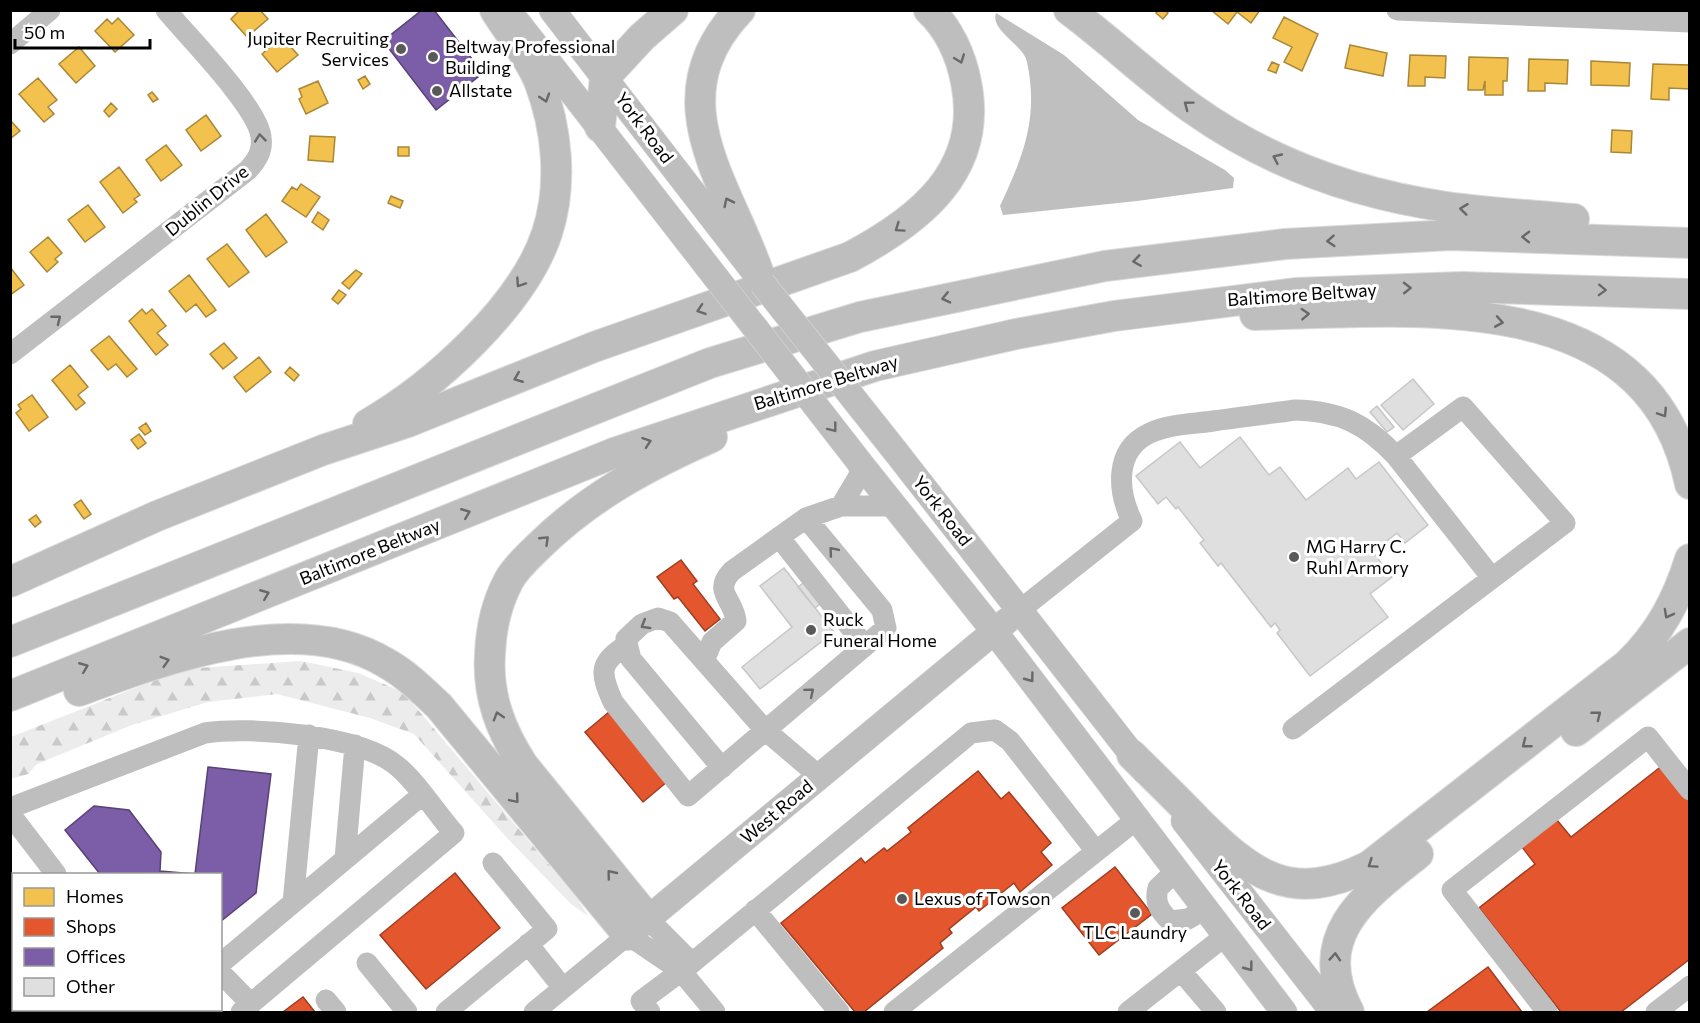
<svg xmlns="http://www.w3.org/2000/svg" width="1700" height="1023" viewBox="0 0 1700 1023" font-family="Commissioner,sans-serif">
  <defs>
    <pattern id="forest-firs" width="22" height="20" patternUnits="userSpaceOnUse" patternTransform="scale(1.5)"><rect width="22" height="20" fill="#ececec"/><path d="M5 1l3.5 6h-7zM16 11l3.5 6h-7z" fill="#c9c9c9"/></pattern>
  </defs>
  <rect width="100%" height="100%" fill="#fff"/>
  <path fill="url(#forest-firs)" d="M 301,661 L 358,673 L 403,692 L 577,898 L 588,916 L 571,904 L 508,839 L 414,734 L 370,718 L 277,694 L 208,702 L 132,725 L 37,764 L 28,774 L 11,779 L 11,737 L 183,669 Z"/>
  <path fill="#bfbfbf" d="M 996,13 L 1064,55 L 1138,120 L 1225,170 L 1234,178 L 1233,188 L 1137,201 L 1003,215 L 1000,206 C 1023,157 1039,118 1027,62 C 1024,45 990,31 996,13 Z"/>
  <path fill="#f2c14e" stroke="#a98737" stroke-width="1.5" d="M 240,10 L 260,10 L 268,19 L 247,37 L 231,19 Z
    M 1159,10 L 1165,10 L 1168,13 L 1163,19 L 1156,13 Z
    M 1211,10 L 1260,10 L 1251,23 L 1237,12 L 1228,24 Z
    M 1284,17 L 1318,34 L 1302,71 L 1284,62 L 1292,47 L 1273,38 Z
    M 118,18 L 134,35 L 115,52 L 95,31 L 107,19 L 112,24 Z
    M 282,37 L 298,55 L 277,72 L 262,54 Z
    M 1350,45 L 1387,53 L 1383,76 L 1345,68 Z
    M 79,47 L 95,66 L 76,83 L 59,64 Z
    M 1410,55 L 1446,56 L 1445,78 L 1425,77 L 1425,86 L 1408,86 Z
    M 1469,57 L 1508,58 L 1507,81 L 1503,81 L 1503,95 L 1485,95 L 1485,81 L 1483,90 L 1468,90 Z
    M 1529,59 L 1568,60 L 1567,84 L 1545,83 L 1545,91 L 1528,91 Z
    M 1591,61 L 1630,63 L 1629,86 L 1591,85 Z
    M 1272,62 L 1279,65 L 1276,73 L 1268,70 Z
    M 1653,64 L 1690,65 L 1690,89 L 1669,88 L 1669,100 L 1651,99 Z
    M 365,76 L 370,84 L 363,89 L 358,80 Z
    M 38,78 L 57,100 L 48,107 L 54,114 L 44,122 L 19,94 Z
    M 318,81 L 328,103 L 306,114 L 299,99 L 302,97 L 299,89 Z
    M 152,92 L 158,99 L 153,102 L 148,95 Z
    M 111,103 L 117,109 L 109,117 L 104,111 Z
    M 206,115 L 221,136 L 201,151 L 186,130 Z
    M 10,120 L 20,131 L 10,139 Z
    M 1612,130 L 1632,131 L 1631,153 L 1611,152 Z
    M 310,136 L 335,137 L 333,162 L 308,160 Z
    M 166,145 L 182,165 L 161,181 L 146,160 Z
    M 398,147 L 409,147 L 409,156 L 398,156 Z
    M 119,167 L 140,195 L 134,199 L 137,202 L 123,213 L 100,182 Z
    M 301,184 L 320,197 L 306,217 L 282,201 L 292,187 L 297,190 Z
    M 391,196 L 403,201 L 400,208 L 388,203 Z
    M 88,205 L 105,227 L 85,242 L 68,220 Z
    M 318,212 L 329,220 L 323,230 L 312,222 Z
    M 266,214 L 287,242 L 266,257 L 246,230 Z
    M 48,237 L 62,253 L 55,259 L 58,262 L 47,272 L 30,252 Z
    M 227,244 L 249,272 L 229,287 L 207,259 Z
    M 10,267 L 24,285 L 10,295 Z
    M 356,270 L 362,274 L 349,289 L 342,283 Z
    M 189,275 L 216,310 L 206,317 L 196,304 L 186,312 L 169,291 Z
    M 339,290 L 346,295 L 338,304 L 332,299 Z
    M 142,309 L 146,314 L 152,309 L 166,326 L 157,333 L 168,345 L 156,355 L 129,321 Z
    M 109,336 L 137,369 L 127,377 L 116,364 L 108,370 L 91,350 Z
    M 224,343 L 237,358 L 223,369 L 210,354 Z
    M 259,357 L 271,372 L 246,392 L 234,377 Z
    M 70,365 L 88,387 L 78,395 L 85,403 L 76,410 L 52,380 Z
    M 290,367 L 299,375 L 294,381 L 285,373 Z
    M 32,395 L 48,417 L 29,431 L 16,413 L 21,409 L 18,405 Z
    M 146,423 L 151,431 L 145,435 L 139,428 Z
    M 139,434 L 146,443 L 138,449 L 131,440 Z
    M 81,500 L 91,514 L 84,519 L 74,505 Z
    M 36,515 L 41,522 L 35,527 L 29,520 Z"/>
  <path fill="#e4572e" stroke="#a03d20" stroke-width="1.5" d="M 681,560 L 697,581 L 693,584 L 720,619 L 705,631 L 678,597 L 674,599 L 657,577 Z
    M 609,712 L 668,781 L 643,802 L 585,732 Z
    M 1663,765 L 1690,799 L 1690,959 L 1621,1012 L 1561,1012 L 1479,908 L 1535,864 L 1522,847 L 1557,820 L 1571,837 Z
    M 978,771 L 1001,799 L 1009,792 L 1051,843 L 1041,852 L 1052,865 L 1020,892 L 1014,883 L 979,911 L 976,907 L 949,929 L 952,933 L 940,943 L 943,948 L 864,1012 L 855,1012 L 781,923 L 861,858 L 865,863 L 884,848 L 887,851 L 911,832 L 908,828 Z
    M 1115,867 L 1152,914 L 1099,955 L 1062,908 Z
    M 455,873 L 500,928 L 426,989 L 380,935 Z
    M 1488,967 L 1522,1012 L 1427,1012 Z
    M 303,997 L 315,1012 L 283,1012 Z"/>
  <path fill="#7b5ea7" stroke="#564275" stroke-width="1.5" d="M 422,10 L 434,10 L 483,73 L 436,110 L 383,41 Z
    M 208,767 L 271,774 L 256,893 L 220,922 L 220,874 L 195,874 Z
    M 94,806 L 129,810 L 161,852 L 160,871 L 195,874 L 100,874 L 65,830 Z"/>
  <path fill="#dfdfdf" stroke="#c7c7c7" stroke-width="1.5" d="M 1413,379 L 1434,404 L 1403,430 L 1381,405 Z
    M 1377,406 L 1394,427 L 1387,432 L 1370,412 Z
    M 1240,437 L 1269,475 L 1280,467 L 1306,500 L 1348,468 L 1356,479 L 1379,462 L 1428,525 L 1405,543 L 1397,533 L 1373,552 L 1392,577 L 1370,594 L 1388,617 L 1310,676 L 1277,633 L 1280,630 L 1275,623 L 1271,627 L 1221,563 L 1218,566 L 1200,543 L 1204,540 L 1178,507 L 1176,509 L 1166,497 L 1158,504 L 1136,476 L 1180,442 L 1200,468 Z
    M 784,568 L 834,632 L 760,689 L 742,667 L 792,627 L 760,586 Z
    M 817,572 L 834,593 L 815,608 L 798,587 Z"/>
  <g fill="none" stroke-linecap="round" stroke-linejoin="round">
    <g stroke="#dbdbdb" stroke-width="27">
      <path id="major" d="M 552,10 L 752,269
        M 518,23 L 707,266
        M 896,452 L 1145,771
        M 860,463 L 994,631 L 1284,1012
        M 1184,821 L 1333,1012
        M 632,932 L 1008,620"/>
    </g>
    <g stroke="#dbdbdb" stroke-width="32">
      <path id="highway" d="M 740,10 C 652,102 733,189 762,283
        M 1069,10 C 1112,42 1150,79 1194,110 C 1269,163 1357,194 1447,207 C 1489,213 1532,215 1574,219
        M 600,127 L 605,77 L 642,37 L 673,10
        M 1255,315 C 1411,312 1648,282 1690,484
        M 368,424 C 434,386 523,306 547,233 C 563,184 557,128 539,81 C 529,56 509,33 495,10
        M 10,582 L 157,516 L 323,450 L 408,422 L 594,347 L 850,257 C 920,220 984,170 966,82 C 961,56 949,29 929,10
        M 10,642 L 710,363 L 860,317 L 1105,266 L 1285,244 L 1451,235 L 1690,243
        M 79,691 C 167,658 298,609 386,663 C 406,674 422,690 439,706 L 628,935
        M 10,696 L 614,453 L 875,366 L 1016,334 L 1114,316 L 1296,293 L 1462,287 L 1690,294
        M 1576,731 L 1690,643
        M 1132,755 C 1154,777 1176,798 1197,820 C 1252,875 1291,905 1369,866 L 1628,664 C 1659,634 1677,601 1690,559
        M 648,919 L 523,765 C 501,731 487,696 490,654 C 491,627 496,604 509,580 C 516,567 529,556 539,546 C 589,497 648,465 712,437
        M 1349,1012 C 1309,937 1363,897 1418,854"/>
    </g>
    <path stroke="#bebebe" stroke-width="21" d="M 1397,10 L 1690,22
      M 10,44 L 50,10
      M 10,354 L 248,170 C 257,160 263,151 261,137 C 258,107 187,36 166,10
      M 1396,456 L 1492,578
      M 841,506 L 859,476 L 860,463
      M 779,537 L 865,646
      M 1020,610 L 1132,521 C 1118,492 1113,450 1150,433 C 1169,424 1193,424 1213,421 C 1241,417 1268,414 1295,410 C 1340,411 1366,424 1396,456 L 1463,407 L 1565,523 L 1293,729
      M 627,645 C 598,663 600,673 613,702 L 688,796 L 886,628 L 882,610 L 806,518
      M 704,661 L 712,642 L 736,621 C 734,599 712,592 732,571 L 806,518 L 841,506 L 897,506
      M 722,768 L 631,659 L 626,639 L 642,624 L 658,618 L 670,622 L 765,730 L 819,776
      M 10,808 L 205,733 C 251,726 360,735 397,766 C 416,781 437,814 454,833 L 241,1012
      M 10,814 L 56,874
      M 345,859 L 355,745
      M 1176,871 L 1158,888 C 1154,903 1160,911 1170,921 L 1188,919 L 1205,909
      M 10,896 L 14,900
      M 293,903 L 309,735
      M 755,910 L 839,1012
      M 648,919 L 692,963
      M 528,944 L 563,988
      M 367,963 L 407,1012
      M 220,964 L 422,795
      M 1181,971 L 1216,1012
      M 220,972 L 251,1004
      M 10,992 L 14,996
      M 326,1000 L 336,1012
      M 24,1010 L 26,1012
      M 99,1010 L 101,1012
      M 446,1012 L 547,929 L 493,863
      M 534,1012 L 628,935 L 681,971 L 715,1012
      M 650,1012 L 641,1001 L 692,963 L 971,733 L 995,730 L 1010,741 L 1095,850
      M 894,1012 L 1137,819
      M 1128,1012 L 1225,936
      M 1547,1012 L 1452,890 L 1648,737 L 1690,790
      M 1656,1012 L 1690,986"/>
    <use href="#major" stroke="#bebebe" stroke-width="26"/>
    <use href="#highway" stroke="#bebebe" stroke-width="30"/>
    <g stroke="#dbdbdb" stroke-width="27" stroke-linecap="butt">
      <path id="major-bridge" d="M 707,266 L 860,463
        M 762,283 L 896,452"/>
    </g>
    <use href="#major-bridge" stroke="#bebebe" stroke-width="26"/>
  </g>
  <defs><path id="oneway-chevron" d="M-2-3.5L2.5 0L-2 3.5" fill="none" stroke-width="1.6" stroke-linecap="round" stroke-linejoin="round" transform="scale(1.5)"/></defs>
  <g stroke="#686868">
    <use href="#oneway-chevron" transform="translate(960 59) rotate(69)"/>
    <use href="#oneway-chevron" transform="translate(545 98) rotate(72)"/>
    <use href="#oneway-chevron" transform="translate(1188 105) rotate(-143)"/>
    <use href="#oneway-chevron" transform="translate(260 138) rotate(-96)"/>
    <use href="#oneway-chevron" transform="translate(1277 158) rotate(-155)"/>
    <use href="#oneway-chevron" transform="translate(728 202) rotate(-116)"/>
    <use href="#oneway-chevron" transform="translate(1464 209) rotate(-173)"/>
    <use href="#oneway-chevron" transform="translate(899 228) rotate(145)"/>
    <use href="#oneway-chevron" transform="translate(1526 237) rotate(-179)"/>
    <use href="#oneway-chevron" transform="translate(1331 241) rotate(176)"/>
    <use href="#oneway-chevron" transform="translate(1137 261) rotate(172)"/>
    <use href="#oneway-chevron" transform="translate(520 283) rotate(124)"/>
    <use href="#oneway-chevron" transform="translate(1407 288) rotate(-1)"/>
    <use href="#oneway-chevron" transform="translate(1602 290) rotate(2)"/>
    <use href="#oneway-chevron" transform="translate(946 298) rotate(167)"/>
    <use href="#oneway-chevron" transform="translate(701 310) rotate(161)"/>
    <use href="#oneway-chevron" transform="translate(1305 314) rotate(-3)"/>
    <use href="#oneway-chevron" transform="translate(57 319) rotate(-38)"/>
    <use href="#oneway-chevron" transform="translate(1499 322) rotate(10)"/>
    <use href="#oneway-chevron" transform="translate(518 378) rotate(158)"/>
    <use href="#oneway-chevron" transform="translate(1663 413) rotate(57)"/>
    <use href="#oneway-chevron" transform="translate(833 428) rotate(52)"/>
    <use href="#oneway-chevron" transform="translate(647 442) rotate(-19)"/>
    <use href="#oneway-chevron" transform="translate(466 513) rotate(-22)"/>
    <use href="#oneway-chevron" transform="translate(545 540) rotate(-44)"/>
    <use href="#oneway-chevron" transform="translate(833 551) rotate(-130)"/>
    <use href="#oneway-chevron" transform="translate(265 594) rotate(-22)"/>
    <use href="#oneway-chevron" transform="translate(1668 614) rotate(118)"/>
    <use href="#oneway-chevron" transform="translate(645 625) rotate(149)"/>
    <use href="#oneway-chevron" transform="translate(165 661) rotate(-17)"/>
    <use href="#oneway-chevron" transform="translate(84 667) rotate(-22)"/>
    <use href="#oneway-chevron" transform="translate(1030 678) rotate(53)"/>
    <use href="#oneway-chevron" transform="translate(810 692) rotate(-40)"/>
    <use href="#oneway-chevron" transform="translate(1597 715) rotate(-38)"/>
    <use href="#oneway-chevron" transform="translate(498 716) rotate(-107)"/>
    <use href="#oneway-chevron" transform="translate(1526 744) rotate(142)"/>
    <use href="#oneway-chevron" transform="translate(515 799) rotate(50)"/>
    <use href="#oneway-chevron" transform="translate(1372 864) rotate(146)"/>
    <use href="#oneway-chevron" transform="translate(611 874) rotate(-129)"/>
    <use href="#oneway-chevron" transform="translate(1335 957) rotate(-86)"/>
    <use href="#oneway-chevron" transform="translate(1249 967) rotate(53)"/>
  </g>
  <g fill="#595959" stroke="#fff" stroke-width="2">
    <circle cx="401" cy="49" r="6"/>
    <circle cx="433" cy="57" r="6"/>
    <circle cx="437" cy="91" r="6"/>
    <circle cx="1294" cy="557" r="6"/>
    <circle cx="811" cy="630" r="6"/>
    <circle cx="902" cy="899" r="6"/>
    <circle cx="1135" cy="913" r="6"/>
  </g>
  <g text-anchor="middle" stroke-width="6" stroke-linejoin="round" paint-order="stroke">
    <g font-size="18" fill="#000" stroke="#fff" text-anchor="start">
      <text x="389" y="45" text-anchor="end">Jupiter Recruiting<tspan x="389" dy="21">Services</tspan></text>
      <text x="445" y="53">Beltway Professional<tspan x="445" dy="21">Building</tspan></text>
      <text x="449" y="97">Allstate</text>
      <text x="1306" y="553">MG Harry C.<tspan x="1306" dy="21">Ruhl Armory</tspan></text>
      <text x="823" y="626">Ruck<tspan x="823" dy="21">Funeral Home</tspan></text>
      <text x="914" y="905">Lexus of Towson</text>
      <text x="1135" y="939" text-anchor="middle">TLC Laundry</text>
    </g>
    <g font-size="18" fill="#000" stroke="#fff">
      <text transform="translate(644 128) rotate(53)" y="6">York Road</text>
      <text transform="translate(207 201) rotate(-39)" y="6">Dublin Drive</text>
      <text transform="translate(1302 295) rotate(-4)" y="6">Baltimore Beltway</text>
      <text transform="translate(826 383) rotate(-17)" y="6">Baltimore Beltway</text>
      <text transform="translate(942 511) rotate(52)" y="6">York Road</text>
      <text transform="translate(370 552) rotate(-22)" y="6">Baltimore Beltway</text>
      <text transform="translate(777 812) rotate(-40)" y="6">West Road</text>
      <text transform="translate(1241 895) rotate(52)" y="6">York Road</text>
    </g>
  </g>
  <rect width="1700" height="1023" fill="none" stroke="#000000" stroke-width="24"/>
  <rect x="12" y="873" width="210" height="138" fill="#ffffff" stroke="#999999" stroke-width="1.5"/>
  <rect x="24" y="888" width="30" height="18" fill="#f2c14e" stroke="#999999" stroke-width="1.5"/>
  <text x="66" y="903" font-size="18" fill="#000000">Homes</text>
  <rect x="24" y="918" width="30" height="18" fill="#e4572e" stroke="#999999" stroke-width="1.5"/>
  <text x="66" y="933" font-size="18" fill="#000000">Shops</text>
  <rect x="24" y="948" width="30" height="18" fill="#7b5ea7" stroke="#999999" stroke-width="1.5"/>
  <text x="66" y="963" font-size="18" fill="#000000">Offices</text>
  <rect x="24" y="978" width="30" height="18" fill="#dfdfdf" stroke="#999999" stroke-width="1.5"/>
  <text x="66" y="993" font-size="18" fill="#000000">Other</text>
  <path d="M15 39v9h135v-9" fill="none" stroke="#000000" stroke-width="3"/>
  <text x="24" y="39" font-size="18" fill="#000000" stroke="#ffffff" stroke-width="4.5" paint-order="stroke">50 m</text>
</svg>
